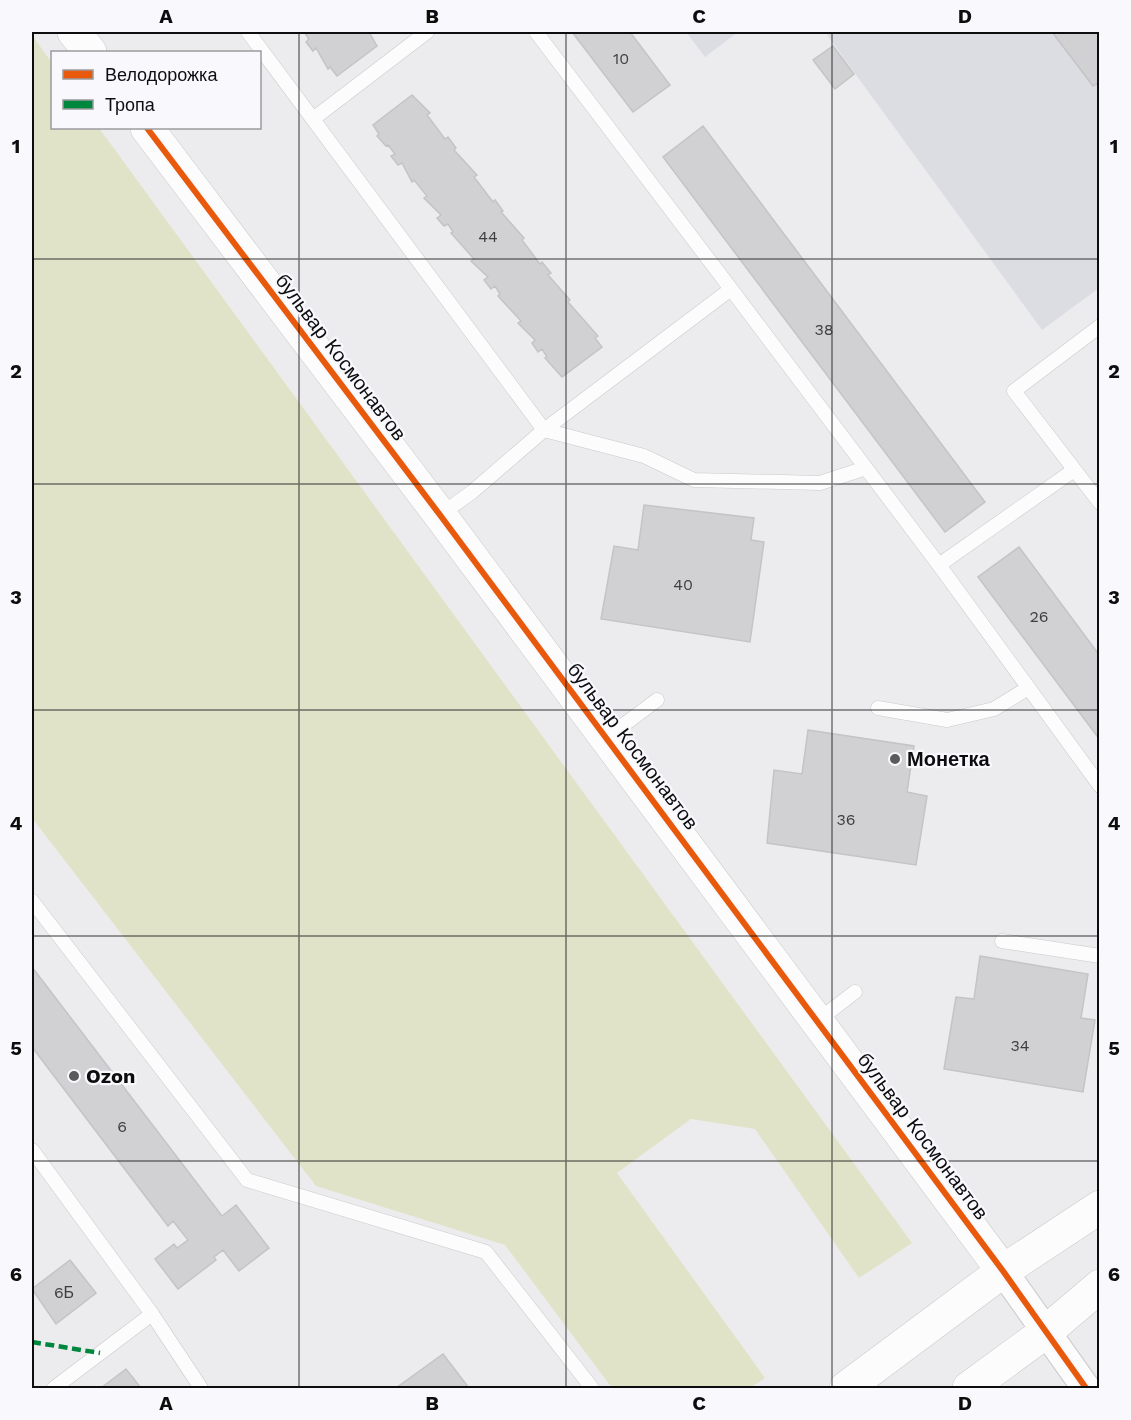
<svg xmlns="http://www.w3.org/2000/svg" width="1131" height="1420" viewBox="0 0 1131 1420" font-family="'Work Sans',sans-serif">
  <rect width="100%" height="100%" fill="#ececee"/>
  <path fill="#dcdce3" d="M 686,32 L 738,32 L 705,57 Z
    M 832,32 L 1099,32 L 1099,288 L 1042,330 L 827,35 Z"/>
  <path fill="#e1e3c8" d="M 32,35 L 52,63 L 52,128 L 99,128 L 912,1243 L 859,1278 L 755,1129 L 691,1119 L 617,1173 L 765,1378 L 750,1388 L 612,1388 L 505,1245 L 316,1186 L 32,818 Z"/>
  <path fill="#d1d0d2" stroke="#c4c4c6" stroke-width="1.5" d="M 300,32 L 369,32 L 377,46 L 337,76 L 330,67 L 328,69 L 316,48 L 313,51 L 306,42 L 309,39 L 304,32 Z
    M 572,32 L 630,32 L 670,85 L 633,112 Z
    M 1052,32 L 1100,32 L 1100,82 L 1093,86 Z
    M 833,46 L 854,74 L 835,89 L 813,60 Z
    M 412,95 L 430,113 L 427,115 L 445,139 L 448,137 L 456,148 L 454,150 L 477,175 L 474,177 L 493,202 L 495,200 L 503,211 L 501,212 L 524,238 L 522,240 L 540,264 L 542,262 L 551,273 L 548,275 L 570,300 L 568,302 L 598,336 L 595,338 L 602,347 L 562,377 L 545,358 L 547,357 L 542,349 L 538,352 L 532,343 L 535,340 L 518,323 L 521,321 L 498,296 L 500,294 L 495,286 L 491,289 L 484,280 L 488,277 L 471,261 L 474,259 L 451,233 L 453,232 L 448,224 L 444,226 L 437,218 L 441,215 L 424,198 L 427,196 L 414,180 L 412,182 L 402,163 L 398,165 L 391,156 L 395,154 L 388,145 L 386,146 L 377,136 L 379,134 L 373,125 Z
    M 703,126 L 985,502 L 945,532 L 663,157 Z
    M 644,505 L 754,518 L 751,540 L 764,542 L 750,642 L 601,619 L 614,546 L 638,550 Z
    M 1019,547 L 1100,656 L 1100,740 L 978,577 Z
    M 808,730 L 914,746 L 907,792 L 927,796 L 916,865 L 767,843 L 774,770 L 802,774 Z
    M 980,956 L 1088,974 L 1081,1018 L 1095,1020 L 1083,1092 L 944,1069 L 956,997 L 974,999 Z
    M 32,967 L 222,1216 L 236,1205 L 269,1248 L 239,1271 L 223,1250 L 214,1257 L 216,1260 L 178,1289 L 155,1259 L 174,1244 L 177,1248 L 188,1240 L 173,1221 L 168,1226 L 32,1047 Z
    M 70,1260 L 96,1293 L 56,1324 L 32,1289 Z
    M 443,1354 L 469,1388 L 396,1388 Z
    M 126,1369 L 141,1388 L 101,1388 Z"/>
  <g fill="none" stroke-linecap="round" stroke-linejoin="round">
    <g stroke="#cacacc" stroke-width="15">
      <path id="service" d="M 248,32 L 544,430 L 472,492 L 440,515
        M 536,32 L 731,289 L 544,430 L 644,456 L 694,480 L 820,483 L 866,468
        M 313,119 L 427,32
        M 731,289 L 939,565 L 1100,786
        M 1100,326 L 1014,391 L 1100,503
        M 939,565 L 1074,470
        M 878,708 L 947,720 L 994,709 L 1028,688
        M 606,738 L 657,700
        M 32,901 L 247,1180 L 486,1252 L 592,1388
        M 1002,941 L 1100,956
        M 817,1021 L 855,992
        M 32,1150 L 152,1314
        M 54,1388 L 152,1314 L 201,1388"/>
    </g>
    <g stroke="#cacacc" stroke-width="30">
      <path id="minor" d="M 1003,1271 L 1086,1388"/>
    </g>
    <g stroke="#cacacc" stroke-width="34">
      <path id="tertiary" d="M 74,32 L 90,52
        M 147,128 L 440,515 L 1003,1271"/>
    </g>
    <g stroke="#cacacc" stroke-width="34">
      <path id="secondary" d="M 846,1388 L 1003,1271 L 1100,1207
        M 969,1388 L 1047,1331 L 1100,1286"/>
    </g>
    <use href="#service" stroke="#fcfcfc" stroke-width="14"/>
    <use href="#minor" stroke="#fcfcfc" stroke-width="28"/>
    <use href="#tertiary" stroke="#fcfcfc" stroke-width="33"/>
    <use href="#secondary" stroke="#fcfcfc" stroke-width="33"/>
    <path stroke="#00873e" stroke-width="4.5" stroke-dasharray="9 4.5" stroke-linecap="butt" d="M 32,1342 L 100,1353"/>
    <g stroke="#f9f9fd" stroke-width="10">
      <path id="cycleway" d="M 147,128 L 440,515 L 1003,1271 L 1086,1388"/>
    </g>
    <use href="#cycleway" stroke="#e8590c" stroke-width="6"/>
  </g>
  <path fill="none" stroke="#0d0d0e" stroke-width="1.5" stroke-opacity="0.55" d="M 299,32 L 299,1388M 566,32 L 566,1388M 832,32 L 832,1388M 32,259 L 1100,259M 32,484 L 1100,484M 32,710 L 1100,710M 32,936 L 1100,936M 32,1161 L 1100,1161"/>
  <g fill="#5b5b5c" stroke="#f9f9fd" stroke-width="2">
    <circle cx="895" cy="759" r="6"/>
    <circle cx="74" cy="1076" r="6"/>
  </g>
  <g text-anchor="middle" stroke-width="4.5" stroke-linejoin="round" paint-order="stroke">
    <g font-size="16" fill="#3e3e3f">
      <text x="621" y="64">10</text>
      <text x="488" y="242">44</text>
      <text x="824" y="335">38</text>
      <text x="683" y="590">40</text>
      <text x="1039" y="622">26</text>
      <text x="846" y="825">36</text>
      <text x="1020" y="1051">34</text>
      <text x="122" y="1132">6</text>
      <text x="64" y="1298">6Б</text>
    </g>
    <g font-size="20" fill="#0d0d0e" stroke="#f9f9fd">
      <text transform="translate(341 357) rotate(53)" y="7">бульвар Космонавтов</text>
      <text transform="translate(633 746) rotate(53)" y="7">бульвар Космонавтов</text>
      <text transform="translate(923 1136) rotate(53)" y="7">бульвар Космонавтов</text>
    </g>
    <g font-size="20" font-weight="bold" fill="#0d0d0e" stroke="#f9f9fd" text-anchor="start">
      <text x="907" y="766">Монетка</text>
      <text x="86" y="1083">Ozon</text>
    </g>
  </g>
  <rect width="1131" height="1420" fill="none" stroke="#f9f9fd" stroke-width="66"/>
  <rect x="51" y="51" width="210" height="78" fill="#f9f9fd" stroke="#9b9b9d" stroke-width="1.5"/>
  <rect x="63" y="70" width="30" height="9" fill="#e8590c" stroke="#9b9b9d" stroke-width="1.5"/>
  <text x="105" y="81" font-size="18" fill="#0d0d0e">Велодорожка</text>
  <rect x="63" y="100" width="30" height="9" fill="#00873e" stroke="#9b9b9d" stroke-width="1.5"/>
  <text x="105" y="111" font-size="18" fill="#0d0d0e">Тропа</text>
  <rect x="33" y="33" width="1065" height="1354" fill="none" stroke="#0d0d0e" stroke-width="2"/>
  <g font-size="20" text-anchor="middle" font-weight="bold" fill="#0d0d0e">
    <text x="166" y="23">A</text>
    <text x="432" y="23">B</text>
    <text x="699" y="23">C</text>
    <text x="965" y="23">D</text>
    <text x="16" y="153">1</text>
    <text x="1114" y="153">1</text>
    <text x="16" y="378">2</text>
    <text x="1114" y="378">2</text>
    <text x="16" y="604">3</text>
    <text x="1114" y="604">3</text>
    <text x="16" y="830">4</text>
    <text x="1114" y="830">4</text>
    <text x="16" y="1055">5</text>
    <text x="1114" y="1055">5</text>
    <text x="16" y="1281">6</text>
    <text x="1114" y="1281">6</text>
    <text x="166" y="1410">A</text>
    <text x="432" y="1410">B</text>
    <text x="699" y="1410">C</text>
    <text x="965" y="1410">D</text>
  </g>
</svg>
